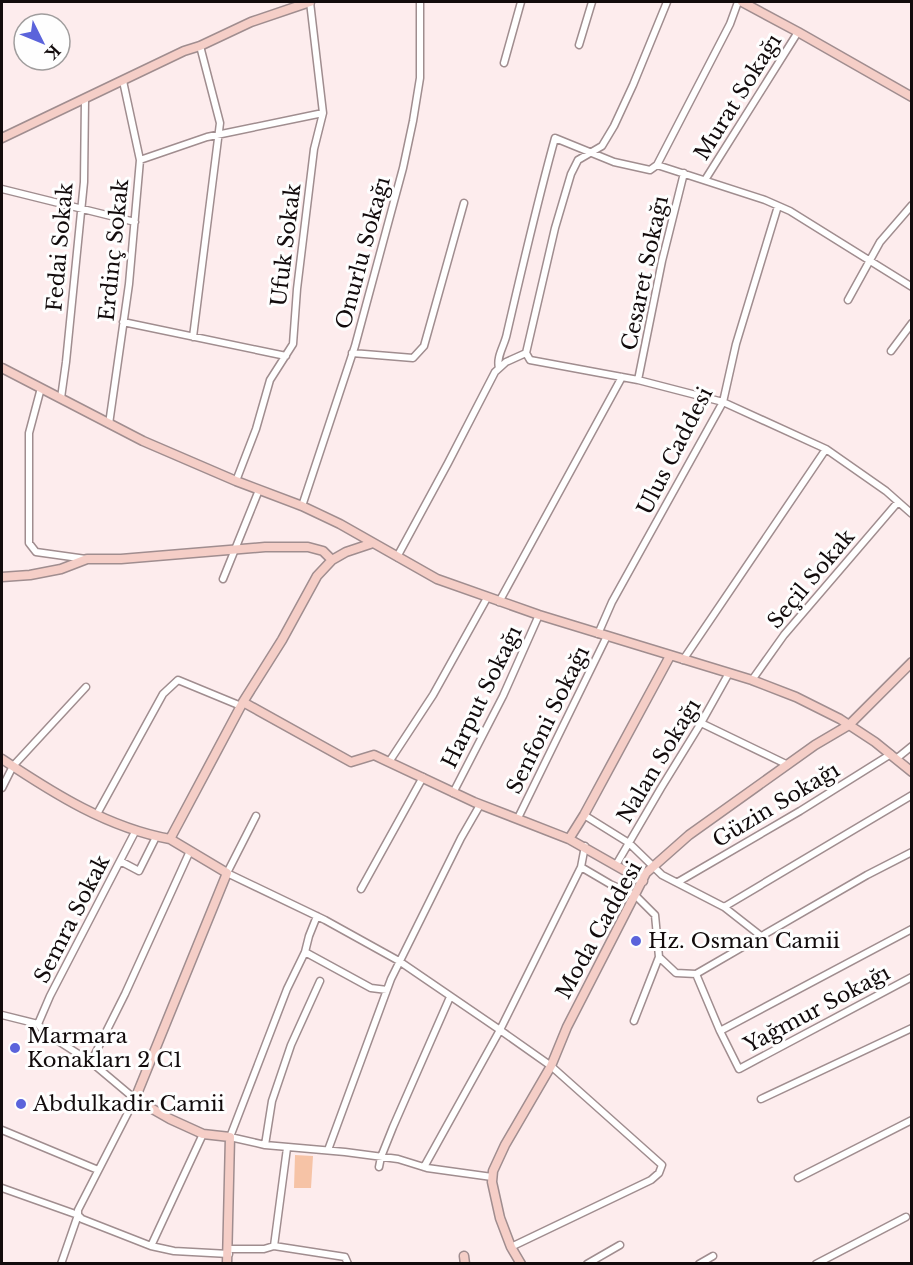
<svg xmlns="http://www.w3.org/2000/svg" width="913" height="1265" viewBox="0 0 913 1265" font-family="'Libre Baskerville',serif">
  <rect width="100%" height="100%" fill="#fdeced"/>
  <path fill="#f6c3a6" d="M 295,1155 L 313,1156 L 311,1188 L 294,1188 Z"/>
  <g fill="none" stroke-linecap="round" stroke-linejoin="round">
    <g stroke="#a08d8f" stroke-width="9">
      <path id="street" d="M 579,45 L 592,2
        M 504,63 L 521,2
        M 140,160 L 207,137 L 323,113
        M 657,165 L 765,200 L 790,211 L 912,287
        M 705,180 L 798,32
        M 2,189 L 135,222
        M 848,300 L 880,242 L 912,205
        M 123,322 L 286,356
        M 193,337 L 220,123 L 200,46
        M 891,351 L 912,323
        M 352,353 L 413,358 L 424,346 L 464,203
        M 526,353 L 530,360 L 638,380 L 723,402 L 826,449 L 886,491 L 912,514
        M 499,368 C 496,356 505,345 507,333 C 522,268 537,203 555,138 L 614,162 L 650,170 L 657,165 L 730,24 L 738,2
        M 638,380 L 662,261 L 684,173
        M 41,388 L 29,433 L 29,543 L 36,552 L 86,559
        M 61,398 L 66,362 L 84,182 L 85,99
        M 109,424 L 129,284 L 140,160 L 123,81
        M 236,481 L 256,429 L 270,380 L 293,344 L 297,289 L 314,149 L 323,113 L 310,2
        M 302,506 L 355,346 L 403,168 L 413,121 L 420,78 L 420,2
        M 397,557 L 448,463 L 495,372 L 506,362 L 526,353 L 555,228 L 571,174 L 578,160 L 602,146 L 614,126 L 633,85 L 667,2
        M 223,579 L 259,490
        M 499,602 L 622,377
        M 598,634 L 612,602 L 723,402 L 736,344 L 778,206
        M 683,660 L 826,449
        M 752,680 L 784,635 L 898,502
        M 701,723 L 788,765
        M 896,759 L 912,746
        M 389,762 L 433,695 L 487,598
        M 2,788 L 13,766 L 86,687
        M 453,793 L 503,696 L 539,615
        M 97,814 L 163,694 L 178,680 L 241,706
        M 584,815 L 629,843 L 662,875 L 724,907 L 761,936
        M 256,816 L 227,873 L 325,920 L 399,961 L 500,1030 L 424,1167
        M 518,818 L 607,636
        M 912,852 L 867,875 L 696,974 L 720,1031 L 912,929
        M 120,861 L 139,871 L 156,837
        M 616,865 L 661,788 L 701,723 L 729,673
        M 581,867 L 610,884 L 635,895 L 655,915 L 659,957 L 634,1021
        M 678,882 L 800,811 L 891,754
        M 361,889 L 423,777
        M 724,907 L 912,795
        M 317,916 L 309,936 L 305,952 L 287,989 L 230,1137 L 265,1145 L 345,1152 L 398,1159 L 427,1168 L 492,1177
        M 305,952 L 371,988 L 387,990
        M 659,957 L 676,973 L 696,974
        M 2,1015 L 38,1024
        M 38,1024 L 44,1032 L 91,1062 L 135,1099 L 78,1210 L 78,1215 L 82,1219 L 151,1246 L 174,1251 L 229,1254
        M 38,1024 L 50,996 L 136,830
        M 720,1031 L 739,1069 L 912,977
        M 91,1062 L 125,994 L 190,851
        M 761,1099 L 912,1028
        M 2,1130 L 98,1170
        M 265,1145 L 272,1101 L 291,1045 L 320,981
        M 328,1150 L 391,979 L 461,838 L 480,805
        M 379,1167 L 381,1157 L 393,1127 L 450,997
        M 798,1178 L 912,1120
        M 2,1188 L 78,1215 L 61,1264
        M 151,1246 L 203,1134
        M 274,1246 L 287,1148
        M 511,1247 L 651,1180 L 659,1173 L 662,1165 L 551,1066 L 500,1030 L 581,867 L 585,846
        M 229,1249 L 264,1249 L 274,1246 L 345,1257 L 348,1264
        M 587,1264 L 620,1245
        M 699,1264 L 713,1256
        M 816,1264 L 906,1217"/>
    </g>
    <g stroke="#a08d8f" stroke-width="11">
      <path id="secondary" d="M 742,2 L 798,32 L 912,97
        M 2,138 L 184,51 L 200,46 L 251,22 L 310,2
        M 2,368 L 143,441 L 236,481 L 302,506 L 340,524 L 437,579 L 539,615 L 752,680 L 796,697 L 840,719 L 875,742 L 912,772
        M 2,577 L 30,575 L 61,569 L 87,559 L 121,559 L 265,547 L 308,547 L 323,551 L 332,560
        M 243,702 L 351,762 L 374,755 L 474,802 L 569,839
        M 2,759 C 53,793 108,828 170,839
        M 643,881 L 569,839 L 584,815 L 670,656
        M 464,1256 L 465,1264
        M 227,1264 L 230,1137 L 203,1134 L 170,1119 L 135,1099 L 227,873 L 170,839 L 243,702 L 282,640 L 317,576 L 332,560 L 346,552 L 373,543
        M 521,1264 L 511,1247 L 500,1218 L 492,1182 L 493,1171 L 505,1145 L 551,1066 L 567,1027 L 646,873 L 689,835 L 815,745 L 849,725 L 912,662"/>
    </g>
    <use href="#street" stroke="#fff" stroke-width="6"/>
    <use href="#secondary" stroke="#f5cec7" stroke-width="8"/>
  </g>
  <g fill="#5b63db" stroke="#fefefe" stroke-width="2">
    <circle cx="636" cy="941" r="6"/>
    <circle cx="15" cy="1048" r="6"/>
    <circle cx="21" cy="1104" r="6"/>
  </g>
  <g text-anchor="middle" stroke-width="6" stroke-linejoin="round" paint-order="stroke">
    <g font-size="21" fill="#120b0c" stroke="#fefefe">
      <text transform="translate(738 97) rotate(-58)" y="7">Murat Sokağı</text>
      <text transform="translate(286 245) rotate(-83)" y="7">Ufuk Sokak</text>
      <text transform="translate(60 247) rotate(-85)" y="7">Fedai Sokak</text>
      <text transform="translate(114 250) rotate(-84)" y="7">Erdinç Sokak</text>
      <text transform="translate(363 253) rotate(-75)" y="7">Onurlu Sokağı</text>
      <text transform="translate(645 273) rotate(-78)" y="7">Cesaret Sokağı</text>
      <text transform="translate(675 451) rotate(-63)" y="7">Ulus Caddesi</text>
      <text transform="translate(811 579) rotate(-50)" y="7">Seçil Sokak</text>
      <text transform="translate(482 697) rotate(-64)" y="7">Harput Sokağı</text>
      <text transform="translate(548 720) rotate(-64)" y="7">Senfoni Sokağı</text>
      <text transform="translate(659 761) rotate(-59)" y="7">Nalan Sokağı</text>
      <text transform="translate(776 805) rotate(-31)" y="7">Güzin Sokağı</text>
      <text transform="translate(72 919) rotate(-63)" y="7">Semra Sokak</text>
      <text transform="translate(599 930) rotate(-61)" y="7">Moda Caddesi</text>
      <text transform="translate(817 1009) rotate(-28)" y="7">Yağmur Sokağı</text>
    </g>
    <g font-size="21" fill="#120b0c" stroke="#fefefe" text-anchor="start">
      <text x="648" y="948">Hz. Osman Camii</text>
      <text x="27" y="1043">Marmara<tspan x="27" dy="24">Konakları 2 C1</tspan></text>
      <text x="33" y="1111">Abdulkadir Camii</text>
    </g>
  </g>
  <rect width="913" height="1265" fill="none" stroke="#120b0c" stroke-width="6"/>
  <g transform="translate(42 42) rotate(133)"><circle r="28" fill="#fefefe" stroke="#a09d9d" stroke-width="1.5"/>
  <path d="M0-4.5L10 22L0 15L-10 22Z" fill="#5b63db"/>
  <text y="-9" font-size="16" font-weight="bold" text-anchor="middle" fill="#120b0c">K</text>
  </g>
</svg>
